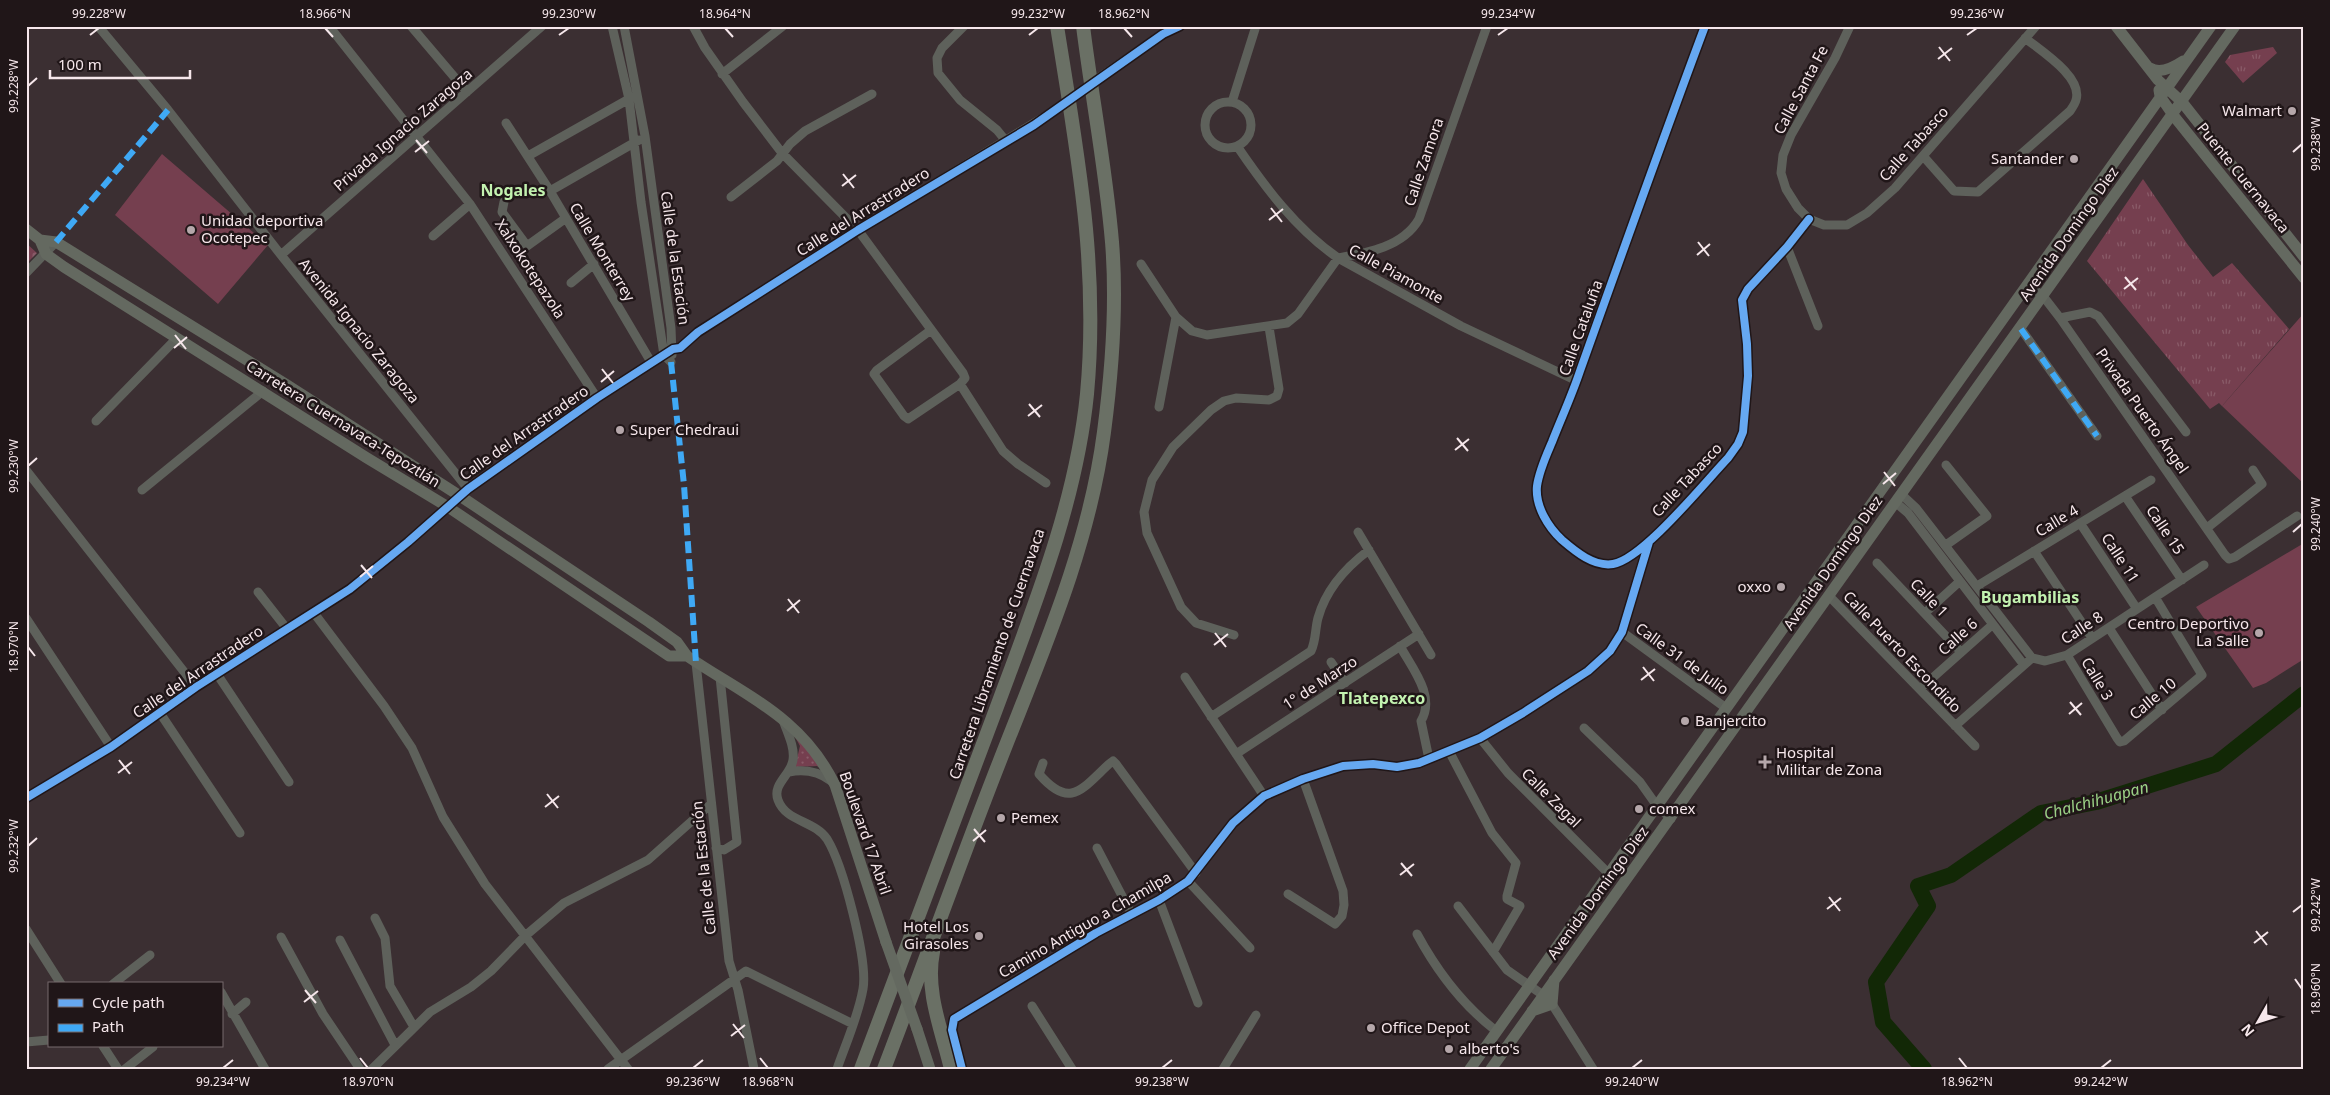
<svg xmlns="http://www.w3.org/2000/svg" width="2330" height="1095" viewBox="0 0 2330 1095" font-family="'Noto Sans',sans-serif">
  <defs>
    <pattern id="grass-tufts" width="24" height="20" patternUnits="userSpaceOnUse" patternTransform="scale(1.25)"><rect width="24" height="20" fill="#753f4f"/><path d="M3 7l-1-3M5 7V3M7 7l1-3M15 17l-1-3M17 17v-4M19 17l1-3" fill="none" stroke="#895b68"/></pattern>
    <pattern id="cemetery-stones" width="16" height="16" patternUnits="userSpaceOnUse" patternTransform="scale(1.25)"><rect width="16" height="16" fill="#753f4f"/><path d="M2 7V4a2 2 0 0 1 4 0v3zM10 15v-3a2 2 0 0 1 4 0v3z" fill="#895b68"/></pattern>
    <pattern id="garden-dots" width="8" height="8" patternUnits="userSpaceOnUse" patternTransform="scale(1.25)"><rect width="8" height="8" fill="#753f4f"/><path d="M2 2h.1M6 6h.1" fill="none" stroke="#895b68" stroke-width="1.8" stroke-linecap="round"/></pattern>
  </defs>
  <rect width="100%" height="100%" fill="#3b2f32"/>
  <path fill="url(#grass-tufts)" d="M 2273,47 L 2277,53 L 2243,83 L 2225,62 L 2230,55 Z
    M 2143,179 L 2188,245 L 2213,277 L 2232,263 L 2289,329 L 2222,406 L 2219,403 L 2210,409 L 2087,261 Z"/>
  <path fill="url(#cemetery-stones)" d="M 26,243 L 37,253 L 26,264 Z"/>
  <path fill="url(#garden-dots)" d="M 793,733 L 829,773 L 817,766 L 795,767 L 800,746 Z"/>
  <path fill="#753f4f" d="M 162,154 L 268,245 L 218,304 L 115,215 Z
    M 2304,313 L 2304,484 L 2222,406 Z
    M 2304,543 L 2304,659 L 2266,683 L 2253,688 L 2196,607 Z"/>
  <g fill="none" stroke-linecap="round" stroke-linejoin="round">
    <path stroke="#122806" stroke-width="16" d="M 1924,1069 L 1883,1022 L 1876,982 L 1928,906 L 1918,886 L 1951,875 L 2041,813 L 2096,802 L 2216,764 L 2304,694"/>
    <path stroke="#574b4e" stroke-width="9" stroke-dasharray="9 4.5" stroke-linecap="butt" d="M 1052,112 L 1094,82"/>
    <path stroke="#5e615b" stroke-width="9" d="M 98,26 L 168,110 L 281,255 L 468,489
      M 329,26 L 470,204 L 597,398
      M 411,26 L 467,92
      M 612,26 L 629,99 L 641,202 L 664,355 L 671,362
      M 624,26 L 645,136 L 671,328 L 672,355
      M 693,26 L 705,48 L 743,102 L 782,153 L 858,230 L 963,373 L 965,378 L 960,384 L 908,419 L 904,416 L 874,374 L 877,370 L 931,330
      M 964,26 L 942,48 L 937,58 L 938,73 L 960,100 L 997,130 L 1006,141
      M 1705,26 C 1662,141 1621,256 1580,371 C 1572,395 1561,419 1552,442 C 1546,456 1539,471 1537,486 C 1535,506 1548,527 1562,540 C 1576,552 1594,567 1613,564 C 1643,559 1705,482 1728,458 L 1738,444 L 1743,432 L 1748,376 L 1747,344 L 1742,300 L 1748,289 L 1787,247 L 1809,219
      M 1850,26 L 1835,58 L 1791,135 L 1783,155 L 1781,173 L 1786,189 L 1798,208 L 1809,219 L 1824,225 L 1847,225 L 1867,213 L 1895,188 L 2036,26
      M 722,74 L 783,26
      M 1100,77 L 1163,34 L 1180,26
      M 1232,102 L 1256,26
      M1205 125a23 23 0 1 1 46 0a23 23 0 1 1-46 0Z
      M 506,123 L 550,191 L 651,362
      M 1237,146 C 1265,187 1296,229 1338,258 L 1461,326 L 1577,381
      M 528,156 L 629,99
      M 1924,157 L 1954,191 L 1978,192 L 2070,111 C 2072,108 2075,104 2076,100 C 2083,77 2041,51 2025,38
      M 550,191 L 639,140
      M 731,197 L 777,161 L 790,144 L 805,131 L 872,94
      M 504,202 L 502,212 L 527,246 L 566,218
      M 433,236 L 470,204
      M 1787,247 L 1818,326
      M 281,255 L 542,26
      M 1141,264 L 1176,317 L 1192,331 L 1207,335 L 1287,323 L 1298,314 L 1338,258 C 1367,253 1403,247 1419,219 L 1487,26
      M 26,273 L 56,242
      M 571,283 L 594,264
      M 2027,284 L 2043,296 L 2060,318 L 2225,555 L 2229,559 L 2235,557 L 2297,516
      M 2060,318 L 2090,312 L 2098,316 L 2186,432
      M 2021,329 L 2097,436
      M 960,384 L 1003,451 L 1018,464 L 1046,483
      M 1159,407 L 1176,317
      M 96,421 L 177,338
      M 26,470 L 196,687
      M 142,490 L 263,391
      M 1901,494 L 1916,508 L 2032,658
      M 2125,496 L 2182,580
      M 1895,502 L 1908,513 L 2024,665
      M 2080,523 L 2137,609
      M 2207,528 L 2262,484 L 2253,470
      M 1358,532 L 1431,655
      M 1946,545 L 1987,516 L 1946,465
      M 2034,551 L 2092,638
      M 1877,563 L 1961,652
      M 1977,586 L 2151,480
      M 258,592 L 287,629
      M 1830,597 L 1975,746
      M 314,613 L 384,706 L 412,748 L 443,817 L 485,884 L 628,1069
      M 1925,613 L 1959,582
      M 26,618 L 111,747
      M 2109,628 L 2162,710
      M 1622,632 L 1726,708
      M 1234,635 L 1196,623 L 1181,607 L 1147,533 L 1144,512 L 1152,480 L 1173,447 L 1211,410 L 1224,401 L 1236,398 L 1269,400 L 1277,396 L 1279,389 L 1269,327
      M 1400,646 C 1412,668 1436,696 1421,721 L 1429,759
      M 2067,655 L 2117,738 L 2120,742 L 2124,741 L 2202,675 L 2155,597
      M 1331,662 L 1345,683
      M 696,663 L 729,961 L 738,990 L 754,1069
      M 217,674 L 289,782
      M 1185,677 L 1264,796
      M 1920,689 L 1992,625
      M 160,713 L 240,833
      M 1211,717 L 1311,651 C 1316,641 1315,629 1318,618 C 1326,589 1345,568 1369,550
      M 783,720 C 787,732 795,747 793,760 C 791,775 772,784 778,800 C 786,822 814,820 827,839 C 843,865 868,960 863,989 C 858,1017 846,1043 837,1069
      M 1955,726 L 2032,658 L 2045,661 L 2067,655 L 2204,565
      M 1584,728 L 1640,782 L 1657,806 L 1671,819
      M 1480,738 L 1508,773 L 1608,873
      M 1449,751 L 1492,833 L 1516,863 L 1507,896 L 1507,899 L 1520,906 L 1493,952
      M 1236,754 L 1419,634
      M 1043,763 L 1039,774 C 1070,810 1082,789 1109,764 L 1113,761 L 1116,764 L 1196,873
      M 789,772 C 805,769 818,771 831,781
      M 26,798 L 111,747 L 196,687 L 350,589 L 408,542 L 468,489 L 597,398 L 673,349 L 680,348 L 698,332 L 858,230 L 1052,112
      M 716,848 L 724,850 L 737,842 L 720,677
      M 1097,848 L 1132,915
      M 1188,881 L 1250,948
      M 1288,894 L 1335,924 L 1342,916 L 1344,905 L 1343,891 L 1303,779
      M 1159,900 L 1198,1003
      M 1458,906 L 1507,970 L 1543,995 L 1552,1004 L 1593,1069
      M 375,918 L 385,938 L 390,986 L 414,1027
      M 26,929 L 61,984
      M 1417,934 C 1437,971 1463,1005 1495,1030
      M 281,937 L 323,1014 L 360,1069
      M 340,940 L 395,1045
      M 113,984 L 150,955
      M 221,992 L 265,1069
      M 1032,1006 L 1072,1069
      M 232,1014 L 246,1002
      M 26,1042 L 49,1040
      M 103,1046 L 118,1069
      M 125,1069 L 153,1047
      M 372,1069 L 430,1012 L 471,987 L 491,971 L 525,936 L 564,903 L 648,860 L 711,804
      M 608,1069 L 746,971 L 853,1024
      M 962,1069 L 952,1030 L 954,1019 L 1096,933 L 1159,900 L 1188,881 L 1233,823 L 1264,796 L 1303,779 L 1343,766 L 1373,764 L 1397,767 L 1419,763 L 1480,738 L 1523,713 L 1588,671 L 1610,651 L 1622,632 L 1648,542
      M 1223,1069 L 1256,1015"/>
    <path stroke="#646960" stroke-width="11" d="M 2116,26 L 2158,80 L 2182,102 L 2304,257
      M 2150,68 C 2160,74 2174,67 2183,61
      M 2159,90 L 2160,96 L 2173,115 L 2304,278
      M 26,229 L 40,240 L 46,254 L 64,267 L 367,458 L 448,507 L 669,656 L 687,656
      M 40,240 L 56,242 L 287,385 L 460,496 L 649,622 L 677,642 L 687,656 C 746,696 802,717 835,785 L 886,942
      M 1532,1011 L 1552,1004 L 1554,980
      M 917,1029 L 930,1069
      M 1470,1069 L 2211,26
      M 1491,1069 L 2235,26"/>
    <path stroke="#6a7065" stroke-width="14" d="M 933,952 C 925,991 942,1031 951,1069
      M 861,1069 C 905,950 951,831 995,712 C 1033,609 1076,504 1087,394 C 1099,265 1077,152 1057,26
      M 884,1069 C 923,967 959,865 999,763 C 1041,655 1089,548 1104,432 C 1112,371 1117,303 1112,242 C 1106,170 1092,98 1083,26"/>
    <path stroke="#646960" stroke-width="11" d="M 886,942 L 917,1029"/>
    <path stroke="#3fa9f5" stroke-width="6" stroke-dasharray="12 6" stroke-linecap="butt" d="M 56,242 L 168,110
      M 2021,329 L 2097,436
      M 671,362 L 684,485 L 696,663"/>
    <g stroke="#201618" stroke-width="11">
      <path id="cycleway" d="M 1705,26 C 1662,141 1621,256 1580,371 C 1572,395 1561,419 1552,442 C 1546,456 1539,471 1537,486 C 1535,506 1548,527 1562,540 C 1576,552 1594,567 1613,564 C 1643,559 1705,482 1728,458 L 1738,444 L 1743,432 L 1748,376 L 1747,344 L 1742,300 L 1748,289 L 1787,247 L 1809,219
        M 26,798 L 111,747 L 196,687 L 350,589 L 408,542 L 468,489 L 597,398 L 673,349 L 680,348 L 698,332 L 858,230 L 1034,125 L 1163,34 L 1180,26
        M 962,1069 L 952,1030 L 954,1019 L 1096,933 L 1159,900 L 1188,881 L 1233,823 L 1264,796 L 1303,779 L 1343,766 L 1373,764 L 1397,767 L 1419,763 L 1480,738 L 1523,713 L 1588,671 L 1610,651 L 1622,632 L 1649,542"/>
    </g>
    <use href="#cycleway" stroke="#66a8f1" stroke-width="8"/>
  </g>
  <path fill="none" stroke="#f6e7eb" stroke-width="2" d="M 325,28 L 333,37M 725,28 L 733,37M 1124,28 L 1132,37M 90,35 L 99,28M 559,35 L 569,28M 1029,35 L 1038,28M 1498,35 L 1508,28M 1967,35 L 1977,28M 1939,47 L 1950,61M 1938,59 L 1952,48M 28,86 L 37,78M 416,140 L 427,153M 415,152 L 429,141M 2293,152 L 2302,144M 843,174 L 854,188M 842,186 L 856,175M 1271,208 L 1282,222M 1269,220 L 1283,209M 1698,242 L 1709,256M 1697,255 L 1710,244M 2125,277 L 2136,290M 2124,289 L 2138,278M 175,335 L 186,349M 174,348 L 187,337M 602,369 L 613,383M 601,382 L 614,371M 1029,404 L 1040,417M 1028,416 L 1042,405M 1457,438 L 1468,451M 1455,450 L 1469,439M 28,466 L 37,458M 1884,472 L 1895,486M 1883,484 L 1896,473M 2293,532 L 2302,524M 361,565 L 372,578M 360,577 L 373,566M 788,599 L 799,613M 787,611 L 800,600M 1215,633 L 1226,647M 1214,645 L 1228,634M 28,647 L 35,656M 1643,667 L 1654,681M 1641,680 L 1655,669M 2070,702 L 2081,715M 2069,714 L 2082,703M 119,760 L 130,774M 118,773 L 132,762M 547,794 L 558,808M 545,807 L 559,796M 974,829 L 985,842M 973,841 L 986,830M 28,846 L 37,838M 1401,863 L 1412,876M 1400,875 L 1414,864M 1829,897 L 1840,911M 1827,909 L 1841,898M 2293,912 L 2302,905M 2256,931 L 2267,945M 2254,943 L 2268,932M 2295,979 L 2302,989M 305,990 L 316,1003M 304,1002 L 318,991M 733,1024 L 744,1038M 731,1036 L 745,1025M 360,1058 L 368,1068M 760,1058 L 768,1068M 1959,1058 L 1967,1068M 223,1068 L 233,1060M 693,1068 L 703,1060M 1162,1068 L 1172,1060M 1632,1068 L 1642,1060M 2101,1068 L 2111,1060"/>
  <g fill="#b5a7aa" stroke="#201618" stroke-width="2">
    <circle cx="2292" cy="111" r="5"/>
    <circle cx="2074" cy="159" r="5"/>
    <circle cx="191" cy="230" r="5"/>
    <circle cx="620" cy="430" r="5"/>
    <circle cx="1781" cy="587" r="5"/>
    <circle cx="2259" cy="633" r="5"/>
    <circle cx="1685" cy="721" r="5"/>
    <path d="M1762.5 754.5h5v5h5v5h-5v5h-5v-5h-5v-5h5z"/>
    <circle cx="1639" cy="809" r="5"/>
    <circle cx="1001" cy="818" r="5"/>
    <circle cx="979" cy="936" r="5"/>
    <circle cx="1371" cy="1028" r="5"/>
    <circle cx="1449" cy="1049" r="5"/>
  </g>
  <g text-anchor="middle" stroke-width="5" stroke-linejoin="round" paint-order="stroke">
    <g font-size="15" fill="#f6e7eb" stroke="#201618">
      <text transform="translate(1801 90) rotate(-62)" y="5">Calle Santa Fe</text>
      <text transform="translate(403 130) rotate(-41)" y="5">Privada Ignacio Zaragoza</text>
      <text transform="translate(1914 144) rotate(-48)" y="5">Calle Tabasco</text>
      <text transform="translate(1424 162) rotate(-71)" y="5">Calle Zamora</text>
      <text transform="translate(2243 178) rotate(51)" y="5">Puente Cuernavaca</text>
      <text transform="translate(863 212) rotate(-32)" y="5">Calle del Arrastradero</text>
      <text transform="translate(2069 234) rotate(-55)" y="5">Avenida Domingo Diez</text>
      <text transform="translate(602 252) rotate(59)" y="5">Calle Monterrey</text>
      <text transform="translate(675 258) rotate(82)" y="5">Calle de la Estación</text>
      <text transform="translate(530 269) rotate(57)" y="5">Xalxokotepazola</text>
      <text transform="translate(1396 274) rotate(29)" y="5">Calle Piamonte</text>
      <text transform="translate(1581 328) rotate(-70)" y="5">Calle Cataluña</text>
      <text transform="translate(359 331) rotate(51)" y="5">Avenida Ignacio Zaragoza</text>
      <text transform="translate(2142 411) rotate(55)" y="5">Privada Puerto Ángel</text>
      <text transform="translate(343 424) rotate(32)" y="5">Carretera Cuernavaca-Tepoztlán</text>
      <text transform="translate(524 433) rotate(-35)" y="5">Calle del Arrastradero</text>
      <text transform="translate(1687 480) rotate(-47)" y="5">Calle Tabasco</text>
      <text transform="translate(2057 521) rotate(-31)" y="5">Calle 4</text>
      <text transform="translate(2165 530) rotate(56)" y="5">Calle 15</text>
      <text transform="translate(2120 558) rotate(57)" y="5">Calle 11</text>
      <text transform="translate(1833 563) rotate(-55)" y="5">Avenida Domingo Diez</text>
      <text transform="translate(1929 598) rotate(46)" y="5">Calle 1</text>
      <text transform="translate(2082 628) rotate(-33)" y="5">Calle 8</text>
      <text transform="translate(1958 637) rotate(-42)" y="5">Calle 6</text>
      <text transform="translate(1902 652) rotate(46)" y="5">Calle Puerto Escondido</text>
      <text transform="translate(997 654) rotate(-71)" y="5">Carretera Libramiento de Cuernavaca</text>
      <text transform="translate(1682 659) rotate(36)" y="5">Calle 31 de Julio</text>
      <text transform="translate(198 672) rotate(-34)" y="5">Calle del Arrastradero</text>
      <text transform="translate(2097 679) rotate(59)" y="5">Calle 3</text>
      <text transform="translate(1320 683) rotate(-33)" y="5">1° de Marzo</text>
      <text transform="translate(2153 699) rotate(-40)" y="5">Calle 10</text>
      <text transform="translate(1551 798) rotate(45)" y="5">Calle Zagal</text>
      <text transform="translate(865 833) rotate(71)" y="5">Boulevard 17 Abril</text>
      <text transform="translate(704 868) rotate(-96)" y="5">Calle de la Estación</text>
      <text transform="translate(1598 893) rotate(-54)" y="5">Avenida Domingo Diez</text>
      <text transform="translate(1085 925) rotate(-30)" y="5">Camino Antiguo a Chamilpa</text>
    </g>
    <g font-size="15" fill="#f6e7eb" stroke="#201618" text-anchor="start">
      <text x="2282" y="116" text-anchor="end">Walmart</text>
      <text x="2064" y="164" text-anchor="end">Santander</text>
      <text x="201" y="226">Unidad deportiva<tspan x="201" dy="17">Ocotepec</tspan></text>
      <text x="630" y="435">Super Chedraui</text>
      <text x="1771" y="592" text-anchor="end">oxxo</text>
      <text x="2249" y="629" text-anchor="end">Centro Deportivo<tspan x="2249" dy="17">La Salle</tspan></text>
      <text x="1695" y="726">Banjercito</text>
      <text x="1776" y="758">Hospital<tspan x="1776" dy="17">Militar de Zona</tspan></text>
      <text x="1649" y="814">comex</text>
      <text x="1011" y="823">Pemex</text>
      <text x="969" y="932" text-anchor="end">Hotel Los<tspan x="969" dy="17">Girasoles</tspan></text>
      <text x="1381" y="1033">Office Depot</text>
      <text x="1459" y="1054">alberto's</text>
    </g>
    <g font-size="16" font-weight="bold" fill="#c3f2b0" stroke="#201618">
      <text x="513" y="196">Nogales</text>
      <text x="2030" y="603">Bugambilias</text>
      <text x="1382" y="704">Tlatepexco</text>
    </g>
    <g font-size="16" font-style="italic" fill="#9bd186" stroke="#201618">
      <text transform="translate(2096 800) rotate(-15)" y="6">Chalchihuapan</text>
    </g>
  </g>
  <rect width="2330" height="1095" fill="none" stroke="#201618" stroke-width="55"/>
  <rect x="48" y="982" width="175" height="65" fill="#201618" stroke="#766a6c"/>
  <rect x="58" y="999" width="25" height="8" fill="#66a8f1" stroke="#766a6c"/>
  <text x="92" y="1008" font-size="15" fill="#f6e7eb">Cycle path</text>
  <rect x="58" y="1024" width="25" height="8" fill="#3fa9f5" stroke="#766a6c"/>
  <text x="92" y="1032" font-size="15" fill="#f6e7eb">Path</text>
  <g transform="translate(2258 1022) rotate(231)" stroke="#201618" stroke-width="4" paint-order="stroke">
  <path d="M0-4L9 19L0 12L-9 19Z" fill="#f6e7eb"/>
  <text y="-8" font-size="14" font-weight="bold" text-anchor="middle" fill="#f6e7eb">N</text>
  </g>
  <path d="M50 70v8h140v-8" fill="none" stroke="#f6e7eb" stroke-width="2.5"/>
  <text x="58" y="70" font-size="15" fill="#f6e7eb" stroke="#201618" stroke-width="4" paint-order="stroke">100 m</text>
  <rect x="28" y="28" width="2274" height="1040" fill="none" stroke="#f6e7eb" stroke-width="2"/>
  <g font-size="12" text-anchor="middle" fill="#f6e7eb">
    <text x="99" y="18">99.228°W</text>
    <text x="325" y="18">18.966°N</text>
    <text x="569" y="18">99.230°W</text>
    <text x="725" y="18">18.964°N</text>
    <text x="1038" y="18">99.232°W</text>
    <text x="1124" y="18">18.962°N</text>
    <text x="1508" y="18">99.234°W</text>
    <text x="1977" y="18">99.236°W</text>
    <text transform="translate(14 86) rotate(-90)" y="4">99.228°W</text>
    <text transform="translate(2316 144) rotate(-90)" y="4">99.238°W</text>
    <text transform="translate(14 466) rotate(-90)" y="4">99.230°W</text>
    <text transform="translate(2316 524) rotate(-90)" y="4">99.240°W</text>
    <text transform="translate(14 647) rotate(-90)" y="4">18.970°N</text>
    <text transform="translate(14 846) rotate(-90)" y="4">99.232°W</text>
    <text transform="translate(2316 905) rotate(-90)" y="4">99.242°W</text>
    <text transform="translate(2316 989) rotate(-90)" y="4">18.960°N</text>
    <text x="223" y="1086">99.234°W</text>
    <text x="368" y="1086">18.970°N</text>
    <text x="693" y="1086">99.236°W</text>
    <text x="768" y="1086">18.968°N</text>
    <text x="1162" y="1086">99.238°W</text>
    <text x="1632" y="1086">99.240°W</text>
    <text x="1967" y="1086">18.962°N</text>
    <text x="2101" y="1086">99.242°W</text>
  </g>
</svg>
